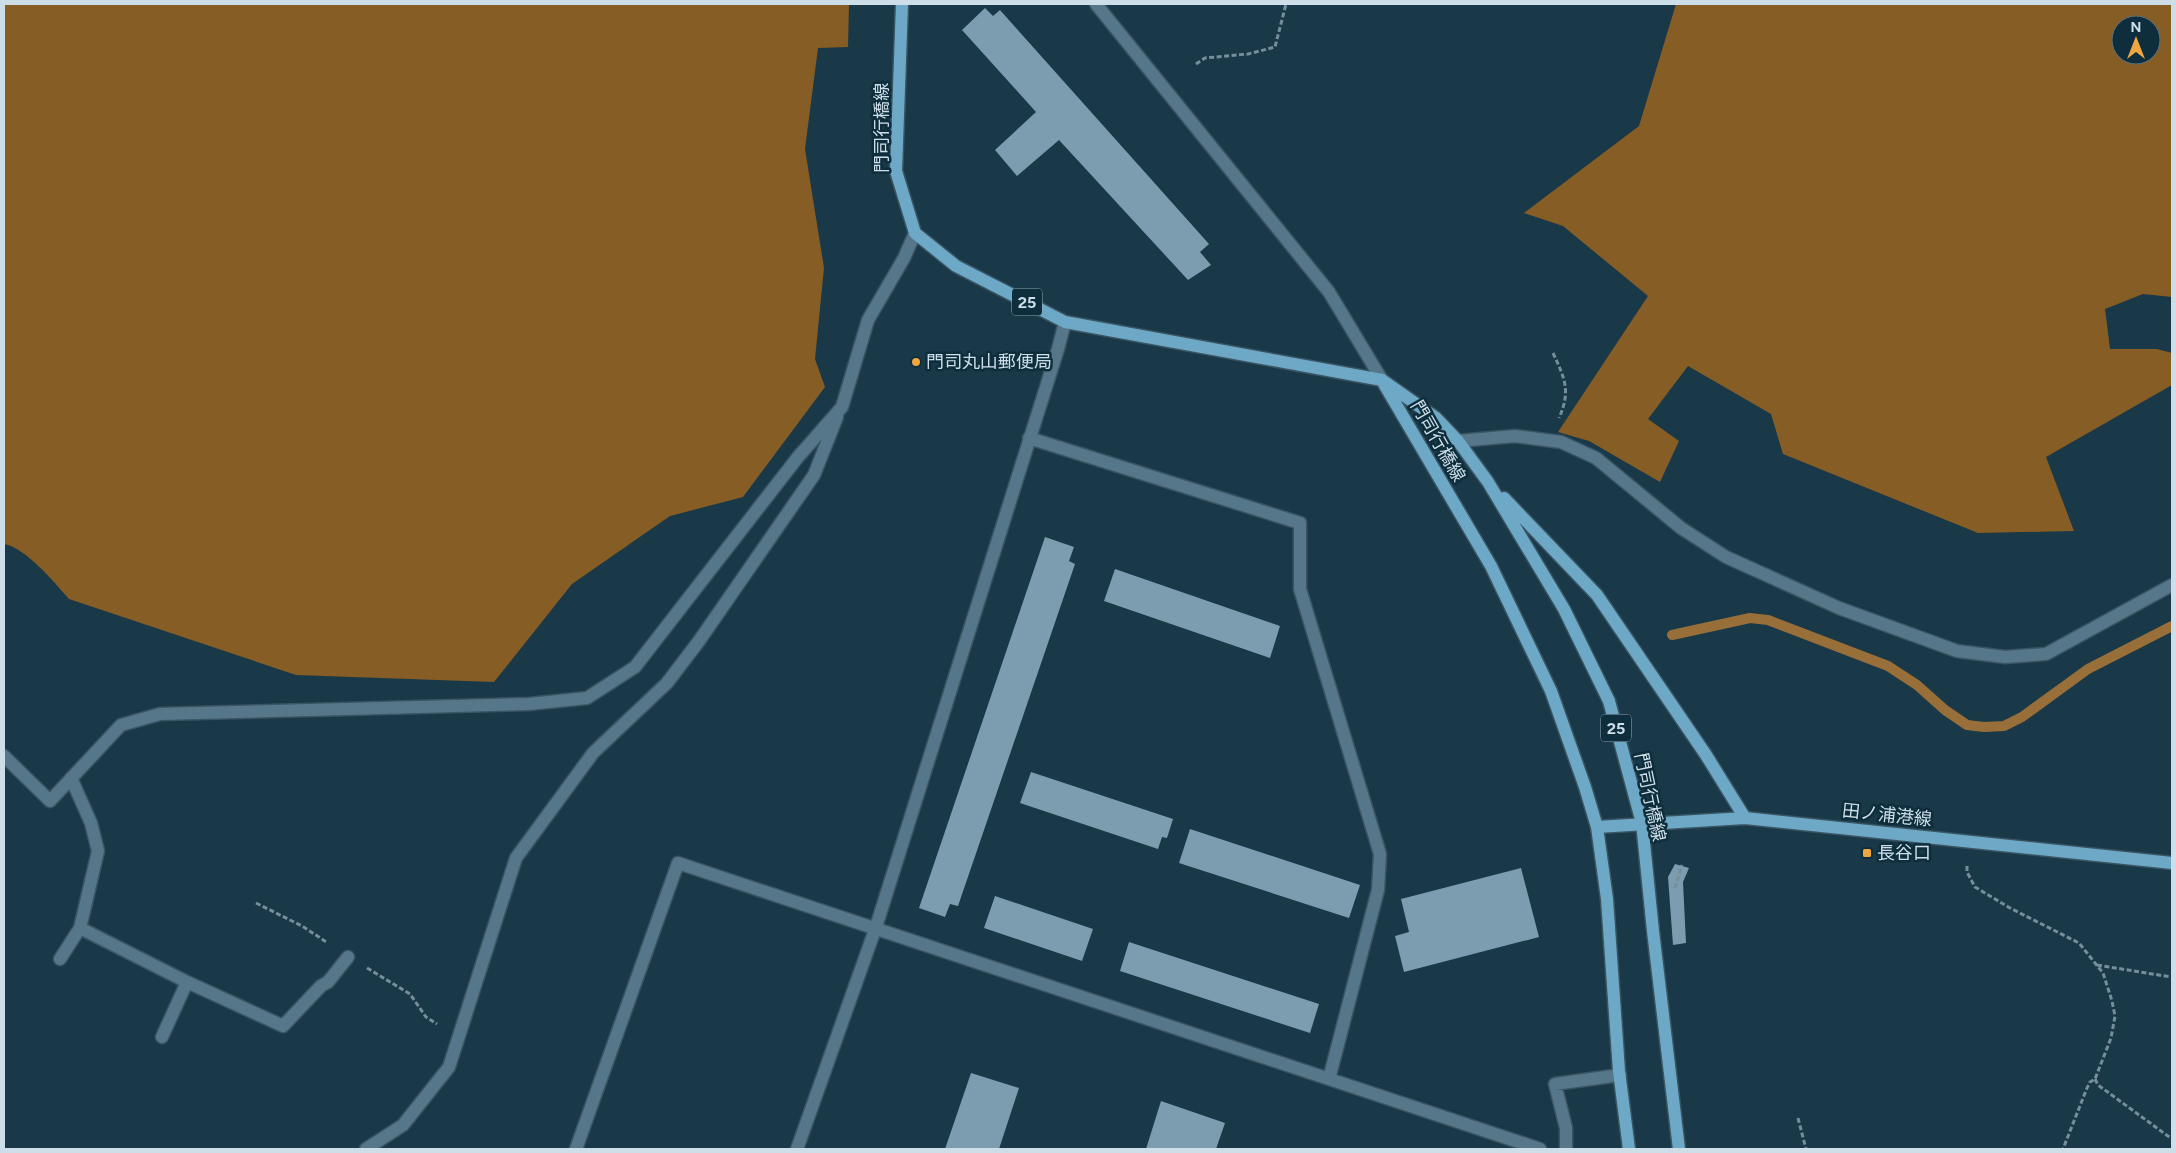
<svg xmlns="http://www.w3.org/2000/svg" width="2176" height="1153" viewBox="0 0 2176 1153" font-family="Figtree,'Noto Sans JP',sans-serif">
  <rect width="100%" height="100%" fill="#193848"/>
  <path fill="#865d25" fill-rule="evenodd" d="M 4,4 L 849,4 L 848,47 L 818,48 L 805,149 L 824,268 L 815,359 L 825,387 L 743,497 L 670,516 L 572,584 L 494,682 L 296,675 L 69,599 C 54,582 26,548 4,544 Z
    M 1676,4 L 2172,4 L 2172,297 L 2143,294 L 2105,309 L 2110,349 L 2157,349 L 2172,353 L 2172,385 L 2046,457 L 2074,531 L 1978,533 L 1783,454 L 1771,414 L 1688,366 L 1648,419 L 1679,441 L 1660,482 L 1589,441 L 1558,432 L 1648,296 L 1563,226 L 1524,213 L 1639,126 ZM 2121,25 L 2151,25 L 2151,55 L 2121,55 Z"/>
  <g fill="none" stroke-linecap="round" stroke-linejoin="round">
    <path stroke="#996f39" stroke-width="10" d="M 1672,635 L 1750,618 L 1768,620 L 1888,666 L 1917,685 L 1945,710 L 1967,725 L 1984,727 L 2004,726 L 2022,717 L 2088,669 L 2172,626"/>
  </g>
  <path fill="#7c9db0" d="M 985,8 L 993,16 L 1000,10 L 1209,244 L 1200,252 L 1211,265 L 1188,280 L 1059,140 L 1017,176 L 995,150 L 1036,112 L 962,30 Z
    M 1045,537 L 1074,547 L 1069,561 L 1075,564 L 958,906 L 950,904 L 945,917 L 919,908 Z
    M 1115,569 L 1280,626 L 1270,658 L 1104,601 Z
    M 1031,772 L 1173,819 L 1167,838 L 1162,837 L 1158,849 L 1020,803 Z
    M 1190,829 L 1360,885 L 1349,918 L 1179,863 Z
    M 1675,864 L 1689,868 L 1683,882 L 1686,943 L 1673,945 L 1668,877 Z
    M 1521,868 L 1539,937 L 1404,972 L 1395,936 L 1409,932 L 1401,899 Z
    M 995,896 L 1093,929 L 1082,961 L 984,928 Z
    M 1129,942 L 1319,1004 L 1310,1033 L 1120,971 Z
    M 971,1073 L 1019,1088 L 999,1149 L 945,1149 Z
    M 1161,1101 L 1225,1123 L 1216,1149 L 1146,1149 Z"/>
  <g fill="none" stroke-linecap="round" stroke-linejoin="round">
    <g stroke="#395462" stroke-width="15">
      <path id="minor" d="M 1096,4 L 1329,292 L 1382,380
        M 1029,438 L 1300,523 L 1300,589 L 1380,854 L 1378,890 L 1329,1079
        M 1458,441 L 1515,436 L 1561,442 L 1596,458 L 1681,528 L 1726,557 L 1839,608 L 1957,651 L 2005,657 L 2046,654 L 2172,585
        M 4,756 L 50,801 L 121,725 L 160,714 L 529,704 L 587,698 L 635,667 L 798,457 L 842,407 L 868,320 L 904,258 L 915,233
        M 80,928 L 187,982 L 283,1026 L 321,986 L 328,982 L 348,957
        M 60,959 L 80,928 L 98,851 L 91,823 L 71,778
        M 162,1037 L 187,982
        M 366,1149 L 403,1125 L 449,1067 L 516,858 L 593,753 L 667,683 L 699,641 L 814,475 L 837,417
        M 576,1149 L 678,863 L 1540,1149
        M 797,1149 L 876,927 L 1058,349 L 1065,322
        M 1566,1149 L 1566,1128 L 1555,1084 L 1620,1075"/>
    </g>
    <g stroke="#395462" stroke-width="15">
      <path id="major" d="M 902,4 L 896,171 L 915,233 L 956,266 L 1065,322 L 1382,380 L 1436,418 L 1458,441 L 1488,482 L 1564,609 L 1609,701 L 1642,823 L 1653,931 L 1679,1149
        M 1384,384 L 1491,566 L 1551,691 L 1585,787 L 1597,827 L 1607,899 L 1619,1071 L 1629,1149
        M 1504,498 L 1597,595 L 1706,755 L 1745,818
        M 1597,827 L 1745,818 L 2172,863"/>
    </g>
    <path stroke="#768e9b" stroke-width="3" stroke-dasharray="5 2.5" stroke-linecap="butt" d="M 1196,64 L 1205,58 L 1248,54 L 1275,47 L 1286,4
      M 1553,353 C 1565,379 1571,391 1559,418
      M 1967,866 L 1967,872 L 1975,887 L 2010,908 L 2079,943 L 2103,973 L 2112,1001 L 2115,1016 L 2111,1038 L 2095,1079 L 2090,1082 L 2087,1088 L 2063,1149
      M 1675,888 L 1682,865
      M 256,903 L 302,926 L 328,943
      M 2097,965 L 2171,977
      M 367,968 L 410,994 L 426,1017 L 437,1024
      M 2095,1079 L 2098,1085 L 2172,1139
      M 1798,1118 L 1806,1149"/>
    <use href="#minor" stroke="#567789" stroke-width="12"/>
    <use href="#major" stroke="#6ea8c7" stroke-width="12"/>
  </g>
  <g fill="#f0a63e" stroke="#0e2e3d" stroke-width="2">
    <circle cx="916" cy="362" r="5"/>
    <rect x="1862" y="848" width="10" height="10" rx="2.5"/>
  </g>
  <g text-anchor="middle" stroke-width="5" stroke-linejoin="round" paint-order="stroke">
    <g fill="#0e2e3d" stroke="#94a9b5" stroke-width="1">
      <rect x="1012" y="288.5" width="30" height="27" rx="4"/>
      <rect x="1601" y="714.5" width="30" height="27" rx="4"/>
    </g>
    <g font-size="16" font-weight="bold" fill="#cddee9">
      <text x="1027" y="308">25</text>
      <text x="1616" y="734">25</text>
    </g>
    <g font-size="18" fill="#cddee9" stroke="#0e2e3d">
      <text transform="translate(882 128) rotate(-90)" y="6">門司行橋線</text>
      <text transform="translate(1438 441) rotate(60)" y="6">門司行橋線</text>
      <text transform="translate(1650 797) rotate(78)" y="6">門司行橋線</text>
      <text transform="translate(1887 815) rotate(6)" y="6">田ノ浦港線</text>
    </g>
    <g font-size="18" fill="#cddee9" stroke="#0e2e3d" text-anchor="start">
      <text x="926" y="368">門司丸山郵便局</text>
      <text x="1877" y="859">長谷口</text>
    </g>
  </g>
  <rect width="2176" height="1153" fill="none" stroke="#cddee9" stroke-width="10"/>
  <g transform="translate(2136 40)"><circle r="24" fill="#0e2e3d" stroke="#5a7482"/>
  <path d="M0-4L9 19L0 12L-9 19Z" fill="#f0a63e"/>
  <text y="-8" font-size="14" font-weight="bold" text-anchor="middle" fill="#cddee9">N</text>
  </g>
</svg>
